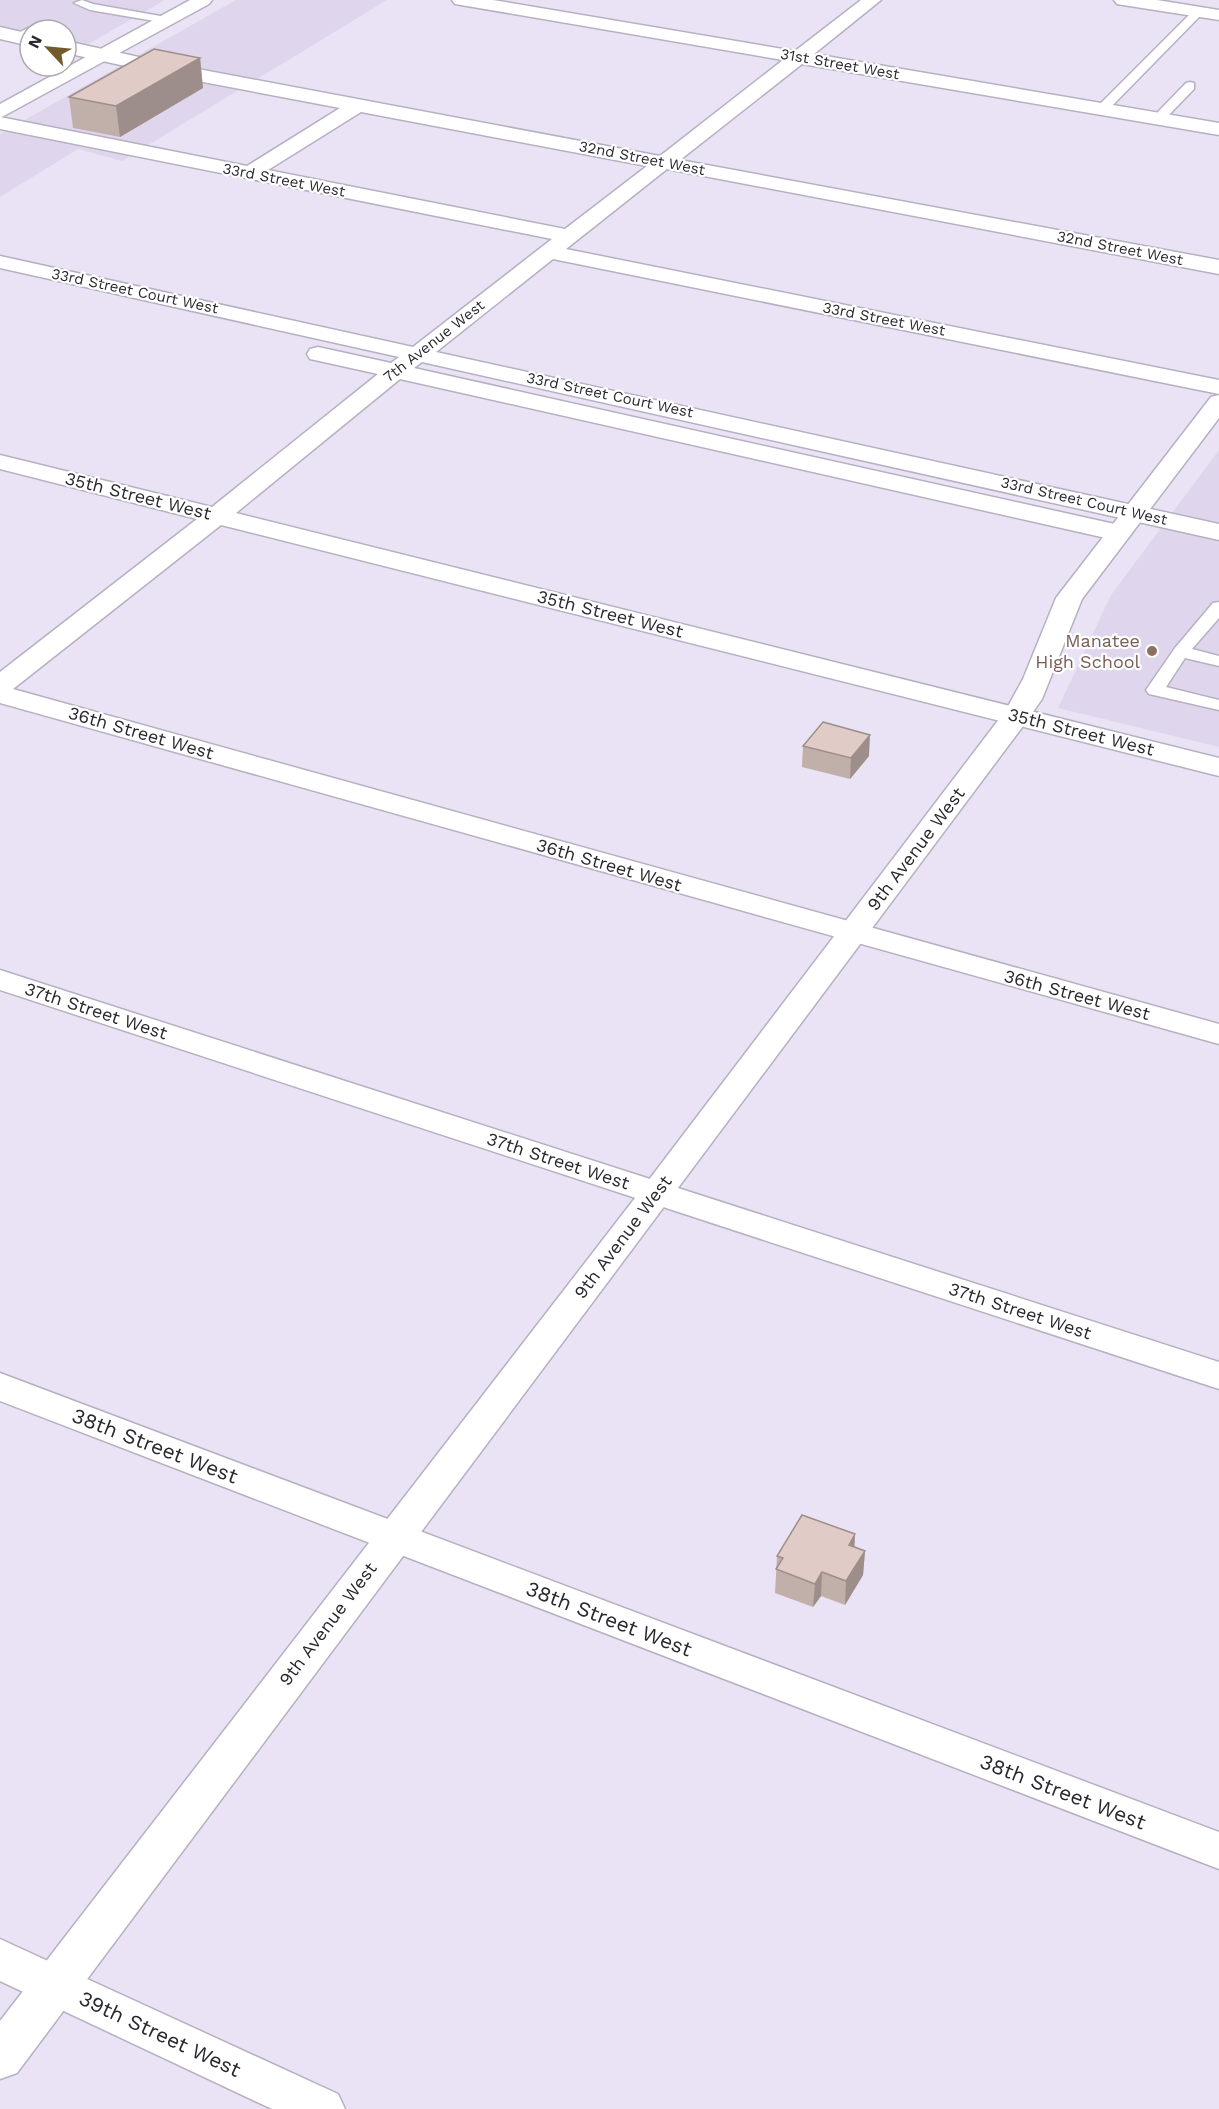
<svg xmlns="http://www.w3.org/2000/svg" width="1219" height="2109" viewBox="0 0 1219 2109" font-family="'Work Sans',sans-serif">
  <rect width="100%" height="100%" fill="#eae3f5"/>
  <path fill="#dfd6ee" d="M 0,0 L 165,0 L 85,46 L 66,43 L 66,30 L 30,30 L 30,35 L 0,29 Z
    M 236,0 L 387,0 L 254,81 L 135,57 Z
    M 123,64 L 242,88 L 145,147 L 21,122 Z
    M 8,130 L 132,155 L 122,161 L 78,149 L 0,197 L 0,134 Z
    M 1219,450 L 1219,747 L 1058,708 L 1111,595 Z"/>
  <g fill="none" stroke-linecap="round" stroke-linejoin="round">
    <g stroke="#b6b0c0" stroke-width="3">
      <path id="service" d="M 82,0 L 93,4 L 166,17 L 172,20 L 166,23 L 90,10 L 74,3 Z
        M 1198,9 L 1202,10 L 1202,14 L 1106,112 L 1098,112 L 1096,109 L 1098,106 L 1194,10 Z
        M 38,23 L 44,26 L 42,28 L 30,30 L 30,35 L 16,41 L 10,37 Z
        M 1190,82 L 1194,83 L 1194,89 L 1163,121 L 1155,121 L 1153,118 L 1155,115 L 1186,83 Z
        M 1219,602 L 1219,618 L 1192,649 L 1219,656 L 1219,666 L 1185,658 L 1166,687 L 1219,700 L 1219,710 L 1149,694 L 1146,690 L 1175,648 L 1213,603 Z"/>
    </g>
    <g stroke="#b6b0c0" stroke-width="3">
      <path id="minor" d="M 452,0 L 493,0 L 795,51 L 861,0 L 881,0 L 814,54 L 1219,123 L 1219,135 L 802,64 L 680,160 L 1219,260 L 1219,274 L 667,169 L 566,249 L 1219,380 L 1219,394 L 553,259 L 436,352 L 1219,524 L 1219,540 L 422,362 L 414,368 L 1119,525 L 1128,528 L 1132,533 L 1128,538 L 1119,541 L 400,379 L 236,513 L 1219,758 L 1219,776 L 221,525 L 13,689 L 1219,1024 L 1219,1044 L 0,703 L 0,672 L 197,519 L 0,469 L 0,455 L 212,507 L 378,374 L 310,359 L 307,354 L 310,349 L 318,347 L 391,363 L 399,357 L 0,268 L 0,256 L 413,347 L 552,239 L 0,129 L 0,117 L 247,166 L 340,108 L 166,75 L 66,53 L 66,41 L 166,63 L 660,156 L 783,60 L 461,5 L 455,4 ZM 361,112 L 647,166 L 565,229 L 268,170 Z
        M 1114,0 L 1157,0 L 1219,10 L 1219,20 L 1123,5 L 1117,4 Z
        M 0,27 L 30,34 L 30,46 L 0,39 Z
        M 0,970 L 1219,1362 L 1219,1389 L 0,990 Z
        M 0,1373 L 1219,1832 L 1219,1869 L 0,1401 Z
        M 0,1939 L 338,2094 L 345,2109 L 272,2109 L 0,1981 Z"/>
    </g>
    <g stroke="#b6b0c0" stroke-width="3">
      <path id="tertiary" d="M 1219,395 L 1219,418 L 1082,599 L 1042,699 L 1026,722 L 17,2073 L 0,2079 L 0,2021 L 645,1185 L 1006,710 L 1023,679 L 1056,598 L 1211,397 Z"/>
    </g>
    <g stroke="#b6b0c0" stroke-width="3">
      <path id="secondary" d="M 190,0 L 212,0 L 209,4 L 0,118 L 0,104 Z"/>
    </g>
    <use href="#service" fill="#fff" fill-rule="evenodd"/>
    <use href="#minor" fill="#fff" fill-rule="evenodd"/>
    <use href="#tertiary" fill="#fff" fill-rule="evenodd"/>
    <use href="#secondary" fill="#fff" fill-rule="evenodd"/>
  </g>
  <path fill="#c1afaa" d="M 200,58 L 203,88 L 120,137 L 73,128 L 69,97 Z
    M 803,746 L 869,756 L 850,779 L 802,767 Z
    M 855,1534 L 854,1548 L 865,1551 L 863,1575 L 845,1605 L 821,1596 L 813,1607 L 775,1593 L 777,1556 Z"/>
  <path fill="#9d8e8b" d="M 200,58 L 203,88 L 120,137 L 116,106 Z
    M 870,735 L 869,756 L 850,779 L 851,758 Z
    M 855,1534 L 854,1557 L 849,1545 Z
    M 865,1551 L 863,1575 L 845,1605 L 846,1581 Z
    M 822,1572 L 821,1596 L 813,1607 L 815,1584 Z"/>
  <path fill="#e0cbc6" stroke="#9d8e8b" stroke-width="1.5" d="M 154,49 L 200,58 L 116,106 L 69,97 Z
    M 823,722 L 870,735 L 851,758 L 803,746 Z
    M 802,1515 L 855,1534 L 849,1545 L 865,1551 L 846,1581 L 822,1572 L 815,1584 L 776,1569 L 783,1558 L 777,1556 Z"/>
  <circle fill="#8d6e63" stroke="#fff" stroke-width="2" cx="1152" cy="651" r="6"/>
  <g text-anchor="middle" stroke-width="4.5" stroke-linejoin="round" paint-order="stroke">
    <g font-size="15" fill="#2a282e" stroke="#fff">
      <text transform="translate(840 64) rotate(10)" y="5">31st Street West</text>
      <text transform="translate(642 158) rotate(11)" y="5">32nd Street West</text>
      <text transform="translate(284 180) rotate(11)" y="5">33rd Street West</text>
      <text transform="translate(1120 248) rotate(11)" y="5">32nd Street West</text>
      <text transform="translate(135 291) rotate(12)" y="5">33rd Street Court West</text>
      <text transform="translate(884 319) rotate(11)" y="5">33rd Street West</text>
      <text transform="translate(434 341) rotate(-38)" y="5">7th Avenue West</text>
      <text transform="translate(610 395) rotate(12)" y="5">33rd Street Court West</text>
      <text transform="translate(1084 501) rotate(13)" y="5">33rd Street Court West</text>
    </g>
    <g font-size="18" fill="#2a282e" stroke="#fff">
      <text transform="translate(138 496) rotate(14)" y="6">35th Street West</text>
      <text transform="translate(610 614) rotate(14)" y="6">35th Street West</text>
      <text transform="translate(1081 732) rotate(14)" y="6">35th Street West</text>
      <text transform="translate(141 733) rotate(16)" y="6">36th Street West</text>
      <text transform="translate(916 849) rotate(-53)" y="6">9th Avenue West</text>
      <text transform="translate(609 865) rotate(16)" y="6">36th Street West</text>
      <text transform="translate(1077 995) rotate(15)" y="6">36th Street West</text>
      <text transform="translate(96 1011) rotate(18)" y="6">37th Street West</text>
      <text transform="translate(558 1161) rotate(18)" y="6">37th Street West</text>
      <text transform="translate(623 1237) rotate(-53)" y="6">9th Avenue West</text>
      <text transform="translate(1020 1311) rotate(18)" y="6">37th Street West</text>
      <text transform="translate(328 1624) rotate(-53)" y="6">9th Avenue West</text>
    </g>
    <g font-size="18" fill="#785e54" stroke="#fff" text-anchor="end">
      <text x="1140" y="647">Manatee<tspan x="1140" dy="21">High School</tspan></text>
    </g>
    <g font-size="21" fill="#2a282e" stroke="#fff">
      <text transform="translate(155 1446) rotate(21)" y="7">38th Street West</text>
      <text transform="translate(609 1619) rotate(21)" y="7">38th Street West</text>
      <text transform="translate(1063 1792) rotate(21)" y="7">38th Street West</text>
      <text transform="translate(160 2034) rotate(25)" y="7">39th Street West</text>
    </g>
  </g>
  <g transform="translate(48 48) rotate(296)"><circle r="28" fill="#ffffff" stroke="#aaa9ab" stroke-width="1.5"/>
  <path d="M0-4.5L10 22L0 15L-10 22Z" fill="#725a2a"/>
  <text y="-9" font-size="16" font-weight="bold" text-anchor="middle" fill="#2a282e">N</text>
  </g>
</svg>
